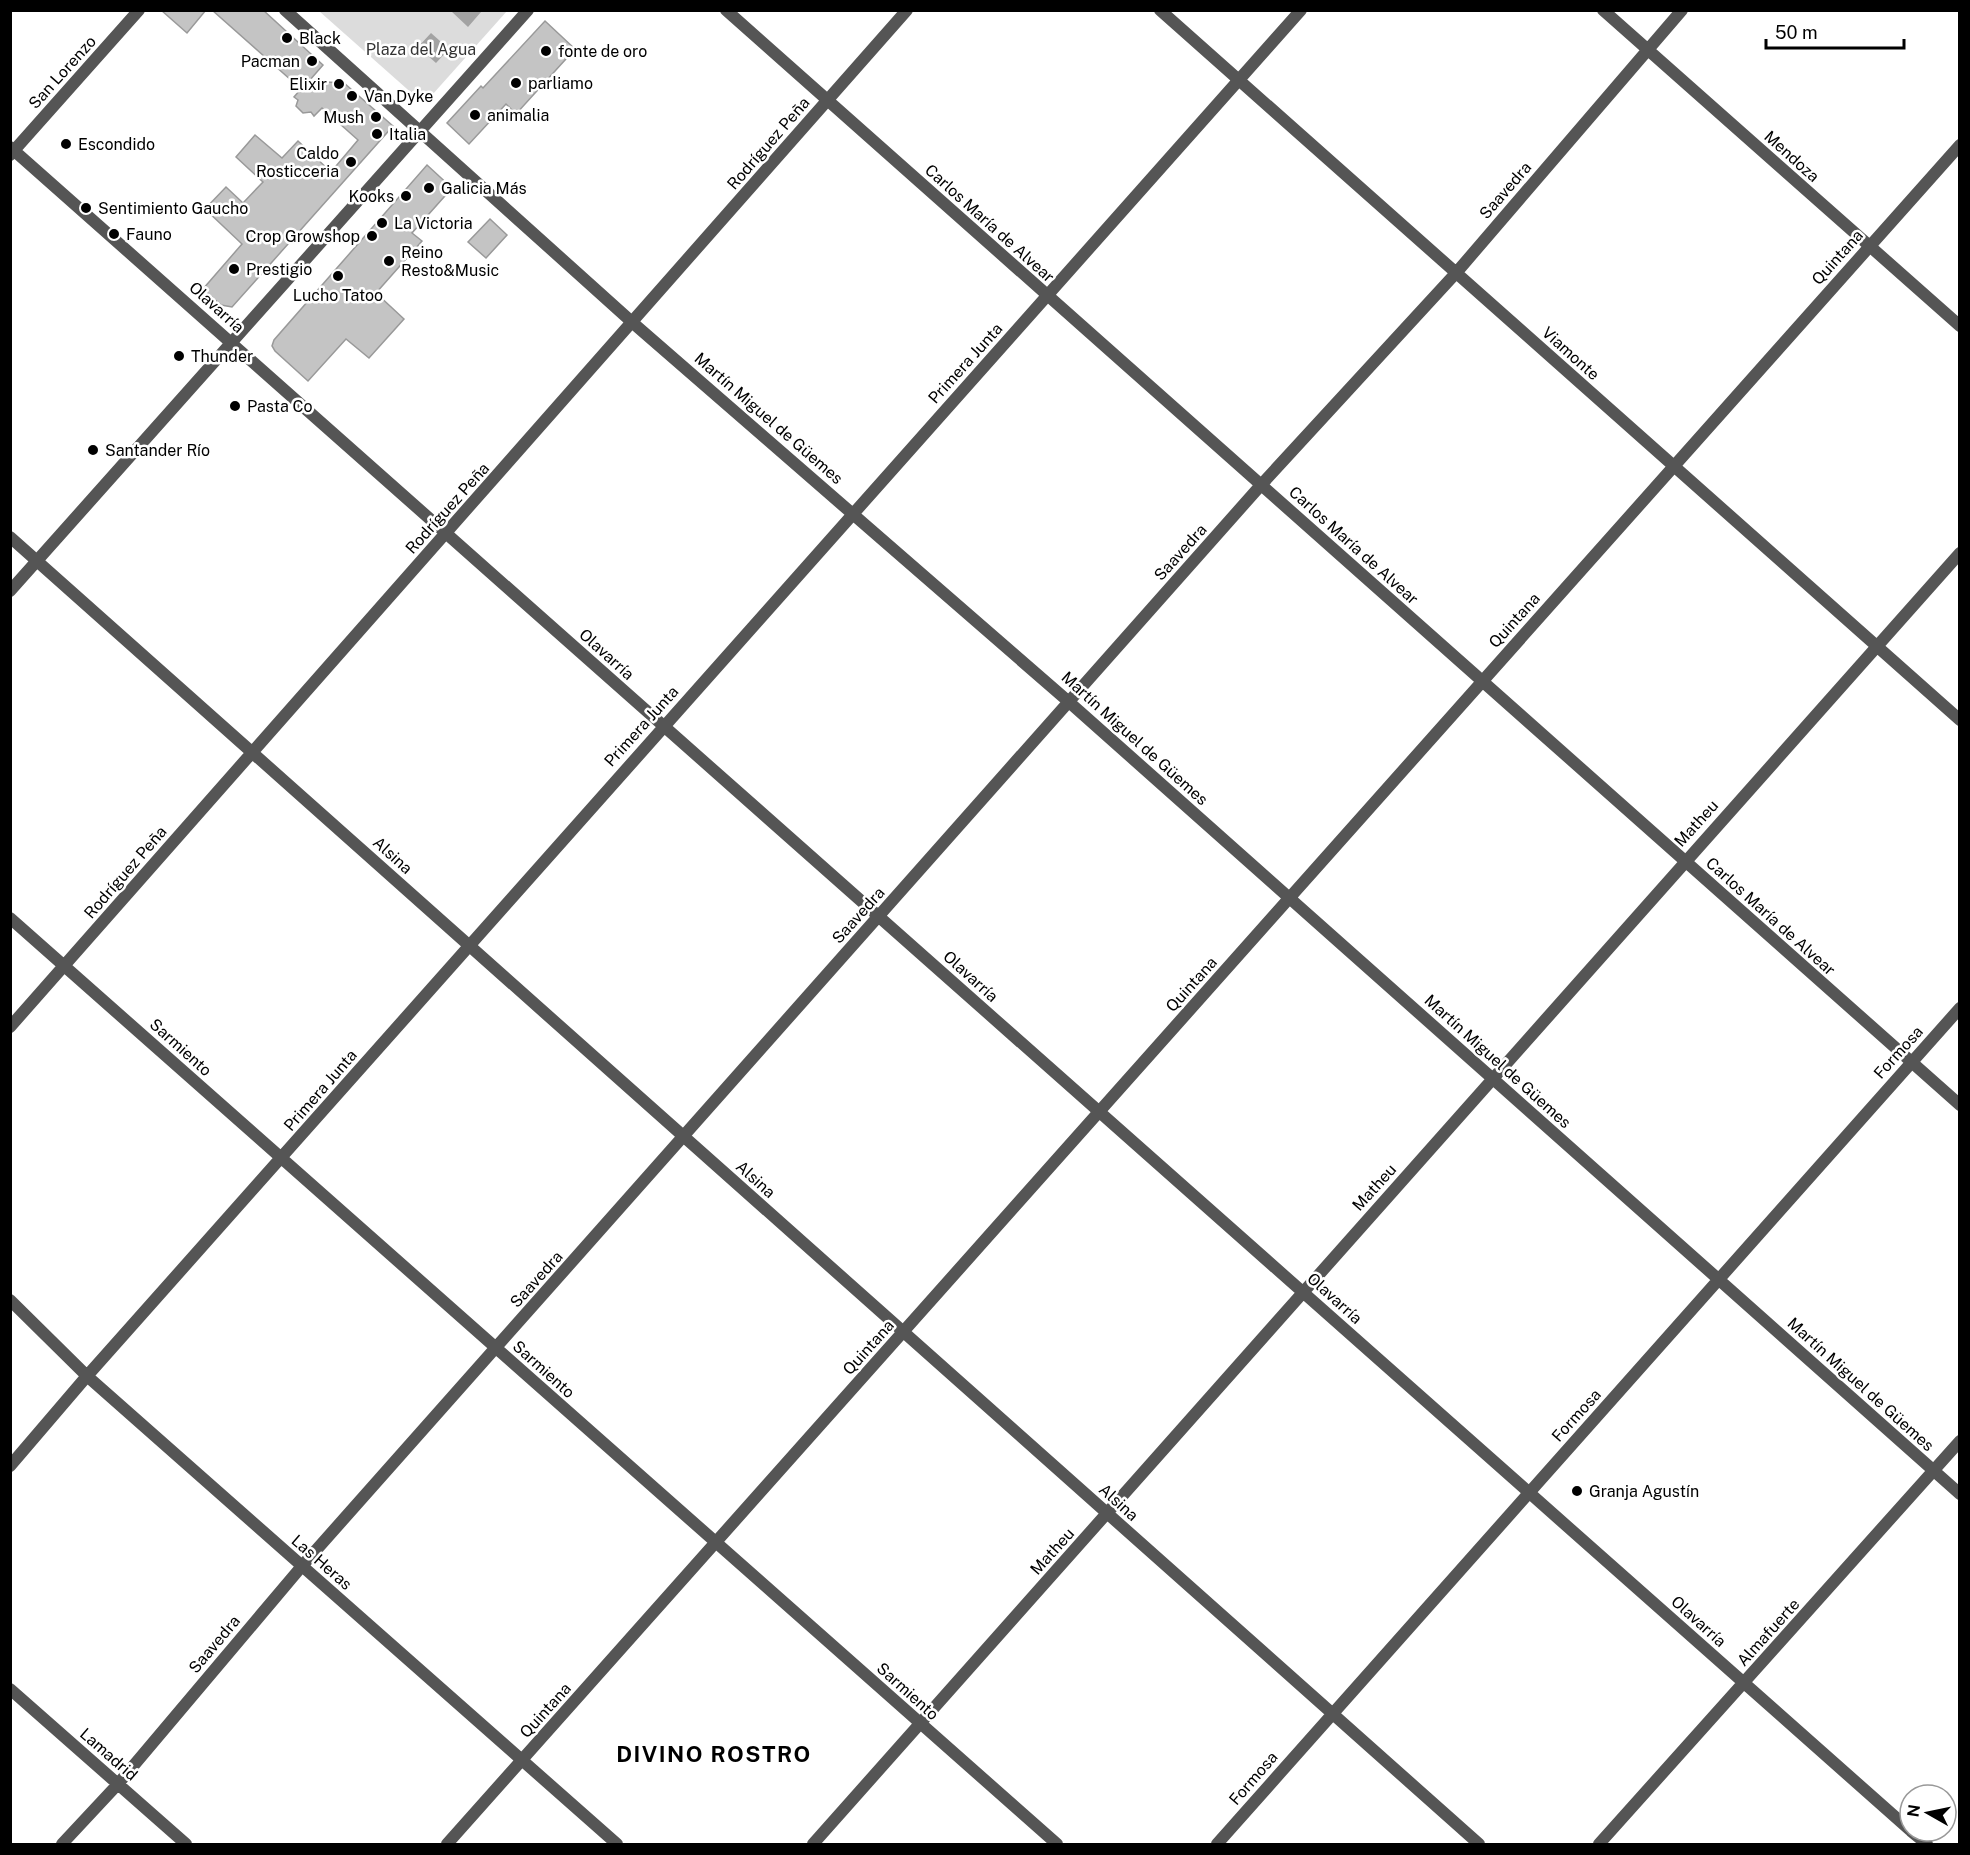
<svg xmlns="http://www.w3.org/2000/svg" width="1970" height="1855" viewBox="0 0 1970 1855" font-family="'Public Sans',sans-serif">
  <rect width="100%" height="100%" fill="#fff"/>
  <path fill="#dcdcdc" d="M 319,11 L 507,11 L 424,104 Z"/>
  <path fill="#a3a3a3" d="M 451,11 L 479,11 L 481,12 L 468,27 Z
    M 431,33 L 449,49 L 436,63 L 418,47 Z"/>
  <path fill="#c4c4c4" stroke="#999" stroke-width="1.5" d="M 161,10 L 206,10 L 187,33 Z
    M 212,10 L 263,10 L 323,65 L 309,81 L 344,83 L 393,126 L 232,307 L 221,305 L 203,289 L 242,244 L 205,209 L 226,187 L 243,203 L 263,182 L 236,157 L 255,135 L 282,158 L 298,141 L 331,172 L 358,140 L 322,108 L 314,116 L 311,112 L 303,113 L 296,106 L 298,100 L 294,97 L 301,89 Z
    M 545,21 L 575,49 L 516,114 L 506,104 L 469,144 L 447,123 L 481,86 L 483,88 Z
    M 427,165 L 452,188 L 412,233 L 422,241 L 376,293 L 404,319 L 369,358 L 346,339 L 308,381 L 275,351 L 272,346 L 274,340 Z
    M 490,219 L 507,235 L 486,258 L 468,242 Z"/>
  <g fill="none" stroke-linecap="round" stroke-linejoin="round">
    <path stroke="#555" stroke-width="12" d="M 285,10 L 633,323 L 1069,702 L 1960,1494
      M 726,10 L 1960,1105
      M 1160,10 L 1960,720
      M 1603,10 L 1960,326
      M 10,147 L 1910,1830
      M 10,155 L 139,10
      M 10,537 L 1479,1844
      M 10,591 L 528,10
      M 10,918 L 1057,1844
      M 10,1027 L 907,10
      M 10,1300 L 87,1376 L 617,1844
      M 10,1466 L 87,1376 L 1301,10
      M 10,1689 L 186,1844
      M 1911,1831 L 1927,1844
      M 62,1844 L 118,1784 L 302,1566 L 1261,485 L 1456,273 L 1682,10
      M 447,1844 L 1960,145
      M 813,1844 L 1960,553
      M 1217,1844 L 1960,1008
      M 1599,1844 L 1960,1441"/>
  </g>
  <g fill="#000" stroke="#fff" stroke-width="2">
    <circle cx="287" cy="38" r="6"/>
    <circle cx="546" cy="51" r="6"/>
    <circle cx="312" cy="61" r="6"/>
    <circle cx="516" cy="83" r="6"/>
    <circle cx="339" cy="84" r="6"/>
    <circle cx="352" cy="96" r="6"/>
    <circle cx="475" cy="115" r="6"/>
    <circle cx="376" cy="117" r="6"/>
    <circle cx="377" cy="134" r="6"/>
    <circle cx="66" cy="144" r="6"/>
    <circle cx="351" cy="162" r="6"/>
    <circle cx="429" cy="188" r="6"/>
    <circle cx="406" cy="196" r="6"/>
    <circle cx="86" cy="208" r="6"/>
    <circle cx="382" cy="223" r="6"/>
    <circle cx="114" cy="234" r="6"/>
    <circle cx="372" cy="236" r="6"/>
    <circle cx="389" cy="261" r="6"/>
    <circle cx="234" cy="269" r="6"/>
    <circle cx="338" cy="276" r="6"/>
    <circle cx="179" cy="356" r="6"/>
    <circle cx="235" cy="406" r="6"/>
    <circle cx="93" cy="450" r="6"/>
    <circle cx="1577" cy="1491" r="6"/>
  </g>
  <g text-anchor="middle" stroke-width="5" stroke-linejoin="round" paint-order="stroke">
    <g font-size="16" fill="#000" stroke="#fff" text-anchor="start">
      <text x="299" y="44">Black</text>
      <text x="558" y="57">fonte de oro</text>
      <text x="300" y="67" text-anchor="end">Pacman</text>
      <text x="528" y="89">parliamo</text>
      <text x="327" y="90" text-anchor="end">Elixir</text>
      <text x="364" y="102">Van Dyke</text>
      <text x="487" y="121">animalia</text>
      <text x="364" y="123" text-anchor="end">Mush</text>
      <text x="389" y="140">Italia</text>
      <text x="78" y="150">Escondido</text>
      <text x="339" y="159" text-anchor="end">Caldo<tspan x="339" dy="18">Rosticceria</tspan></text>
      <text x="441" y="194">Galicia Más</text>
      <text x="394" y="202" text-anchor="end">Kooks</text>
      <text x="98" y="214">Sentimiento Gaucho</text>
      <text x="394" y="229">La Victoria</text>
      <text x="126" y="240">Fauno</text>
      <text x="360" y="242" text-anchor="end">Crop Growshop</text>
      <text x="401" y="258">Reino<tspan x="401" dy="18">Resto&amp;Music</tspan></text>
      <text x="246" y="275">Prestigio</text>
      <text x="338" y="301" text-anchor="middle">Lucho Tatoo</text>
      <text x="191" y="362">Thunder</text>
      <text x="247" y="412">Pasta Co</text>
      <text x="105" y="456">Santander Río</text>
      <text x="1589" y="1497">Granja Agustín</text>
    </g>
    <g font-size="16" fill="#333" stroke="#fff">
      <text x="421" y="55">Plaza del Agua</text>
    </g>
    <g font-size="16" fill="#000" stroke="#fff">
      <text transform="translate(62 72) rotate(-48)" y="6">San Lorenzo</text>
      <text transform="translate(768 143) rotate(-49)" y="6">Rodríguez Peña</text>
      <text transform="translate(1792 156) rotate(42)" y="6">Mendoza</text>
      <text transform="translate(1505 190) rotate(-49)" y="6">Saavedra</text>
      <text transform="translate(990 223) rotate(42)" y="6">Carlos María de Alvear</text>
      <text transform="translate(1837 257) rotate(-48)" y="6">Quintana</text>
      <text transform="translate(217 307) rotate(42)" y="6">Olavarría</text>
      <text transform="translate(1571 353) rotate(42)" y="6">Viamonte</text>
      <text transform="translate(965 363) rotate(-48)" y="6">Primera Junta</text>
      <text transform="translate(769 418) rotate(41)" y="6">Martín Miguel de Güemes</text>
      <text transform="translate(447 508) rotate(-48)" y="6">Rodríguez Peña</text>
      <text transform="translate(1354 545) rotate(42)" y="6">Carlos María de Alvear</text>
      <text transform="translate(1180 552) rotate(-48)" y="6">Saavedra</text>
      <text transform="translate(1514 620) rotate(-48)" y="6">Quintana</text>
      <text transform="translate(607 654) rotate(42)" y="6">Olavarría</text>
      <text transform="translate(641 726) rotate(-48)" y="6">Primera Junta</text>
      <text transform="translate(1135 738) rotate(42)" y="6">Martín Miguel de Güemes</text>
      <text transform="translate(1696 823) rotate(-48)" y="6">Matheu</text>
      <text transform="translate(393 855) rotate(42)" y="6">Alsina</text>
      <text transform="translate(125 872) rotate(-49)" y="6">Rodríguez Peña</text>
      <text transform="translate(858 915) rotate(-48)" y="6">Saavedra</text>
      <text transform="translate(1771 916) rotate(42)" y="6">Carlos María de Alvear</text>
      <text transform="translate(971 976) rotate(42)" y="6">Olavarría</text>
      <text transform="translate(1191 984) rotate(-48)" y="6">Quintana</text>
      <text transform="translate(181 1047) rotate(42)" y="6">Sarmiento</text>
      <text transform="translate(1898 1052) rotate(-48)" y="6">Formosa</text>
      <text transform="translate(1498 1061) rotate(42)" y="6">Martín Miguel de Güemes</text>
      <text transform="translate(320 1090) rotate(-49)" y="6">Primera Junta</text>
      <text transform="translate(756 1179) rotate(42)" y="6">Alsina</text>
      <text transform="translate(1374 1187) rotate(-48)" y="6">Matheu</text>
      <text transform="translate(536 1279) rotate(-48)" y="6">Saavedra</text>
      <text transform="translate(1335 1298) rotate(42)" y="6">Olavarría</text>
      <text transform="translate(868 1347) rotate(-48)" y="6">Quintana</text>
      <text transform="translate(544 1369) rotate(42)" y="6">Sarmiento</text>
      <text transform="translate(1861 1384) rotate(42)" y="6">Martín Miguel de Güemes</text>
      <text transform="translate(1576 1415) rotate(-48)" y="6">Formosa</text>
      <text transform="translate(1119 1502) rotate(42)" y="6">Alsina</text>
      <text transform="translate(1052 1551) rotate(-48)" y="6">Matheu</text>
      <text transform="translate(322 1562) rotate(41)" y="6">Las Heras</text>
      <text transform="translate(1699 1621) rotate(42)" y="6">Olavarría</text>
      <text transform="translate(1768 1632) rotate(-48)" y="6">Almafuerte</text>
      <text transform="translate(214 1644) rotate(-50)" y="6">Saavedra</text>
      <text transform="translate(908 1691) rotate(42)" y="6">Sarmiento</text>
      <text transform="translate(545 1710) rotate(-48)" y="6">Quintana</text>
      <text transform="translate(109 1754) rotate(41)" y="6">Lamadrid</text>
      <text transform="translate(1253 1778) rotate(-49)" y="6">Formosa</text>
    </g>
    <g font-size="22" font-weight="bold" letter-spacing="1.5" fill="#000" stroke="#fff">
      <text x="714" y="1762">DIVINO ROSTRO</text>
    </g>
  </g>
  <rect width="1970" height="1855" fill="none" stroke="#000000" stroke-width="24"/>
  <g transform="translate(1928 1813) rotate(279)"><circle r="28" fill="#ffffff" stroke="#999999" stroke-width="1.5"/>
  <path d="M0-4.5L10 22L0 15L-10 22Z" fill="#000000"/>
  <text y="-9" font-size="16" font-weight="bold" text-anchor="middle" fill="#000000">N</text>
  </g>
  <path d="M1766 39v9h138v-9" fill="none" stroke="#000000" stroke-width="3"/>
  <text x="1775" y="39" font-size="18" fill="#000000" stroke="#ffffff" stroke-width="4.5" paint-order="stroke">50 m</text>
</svg>
